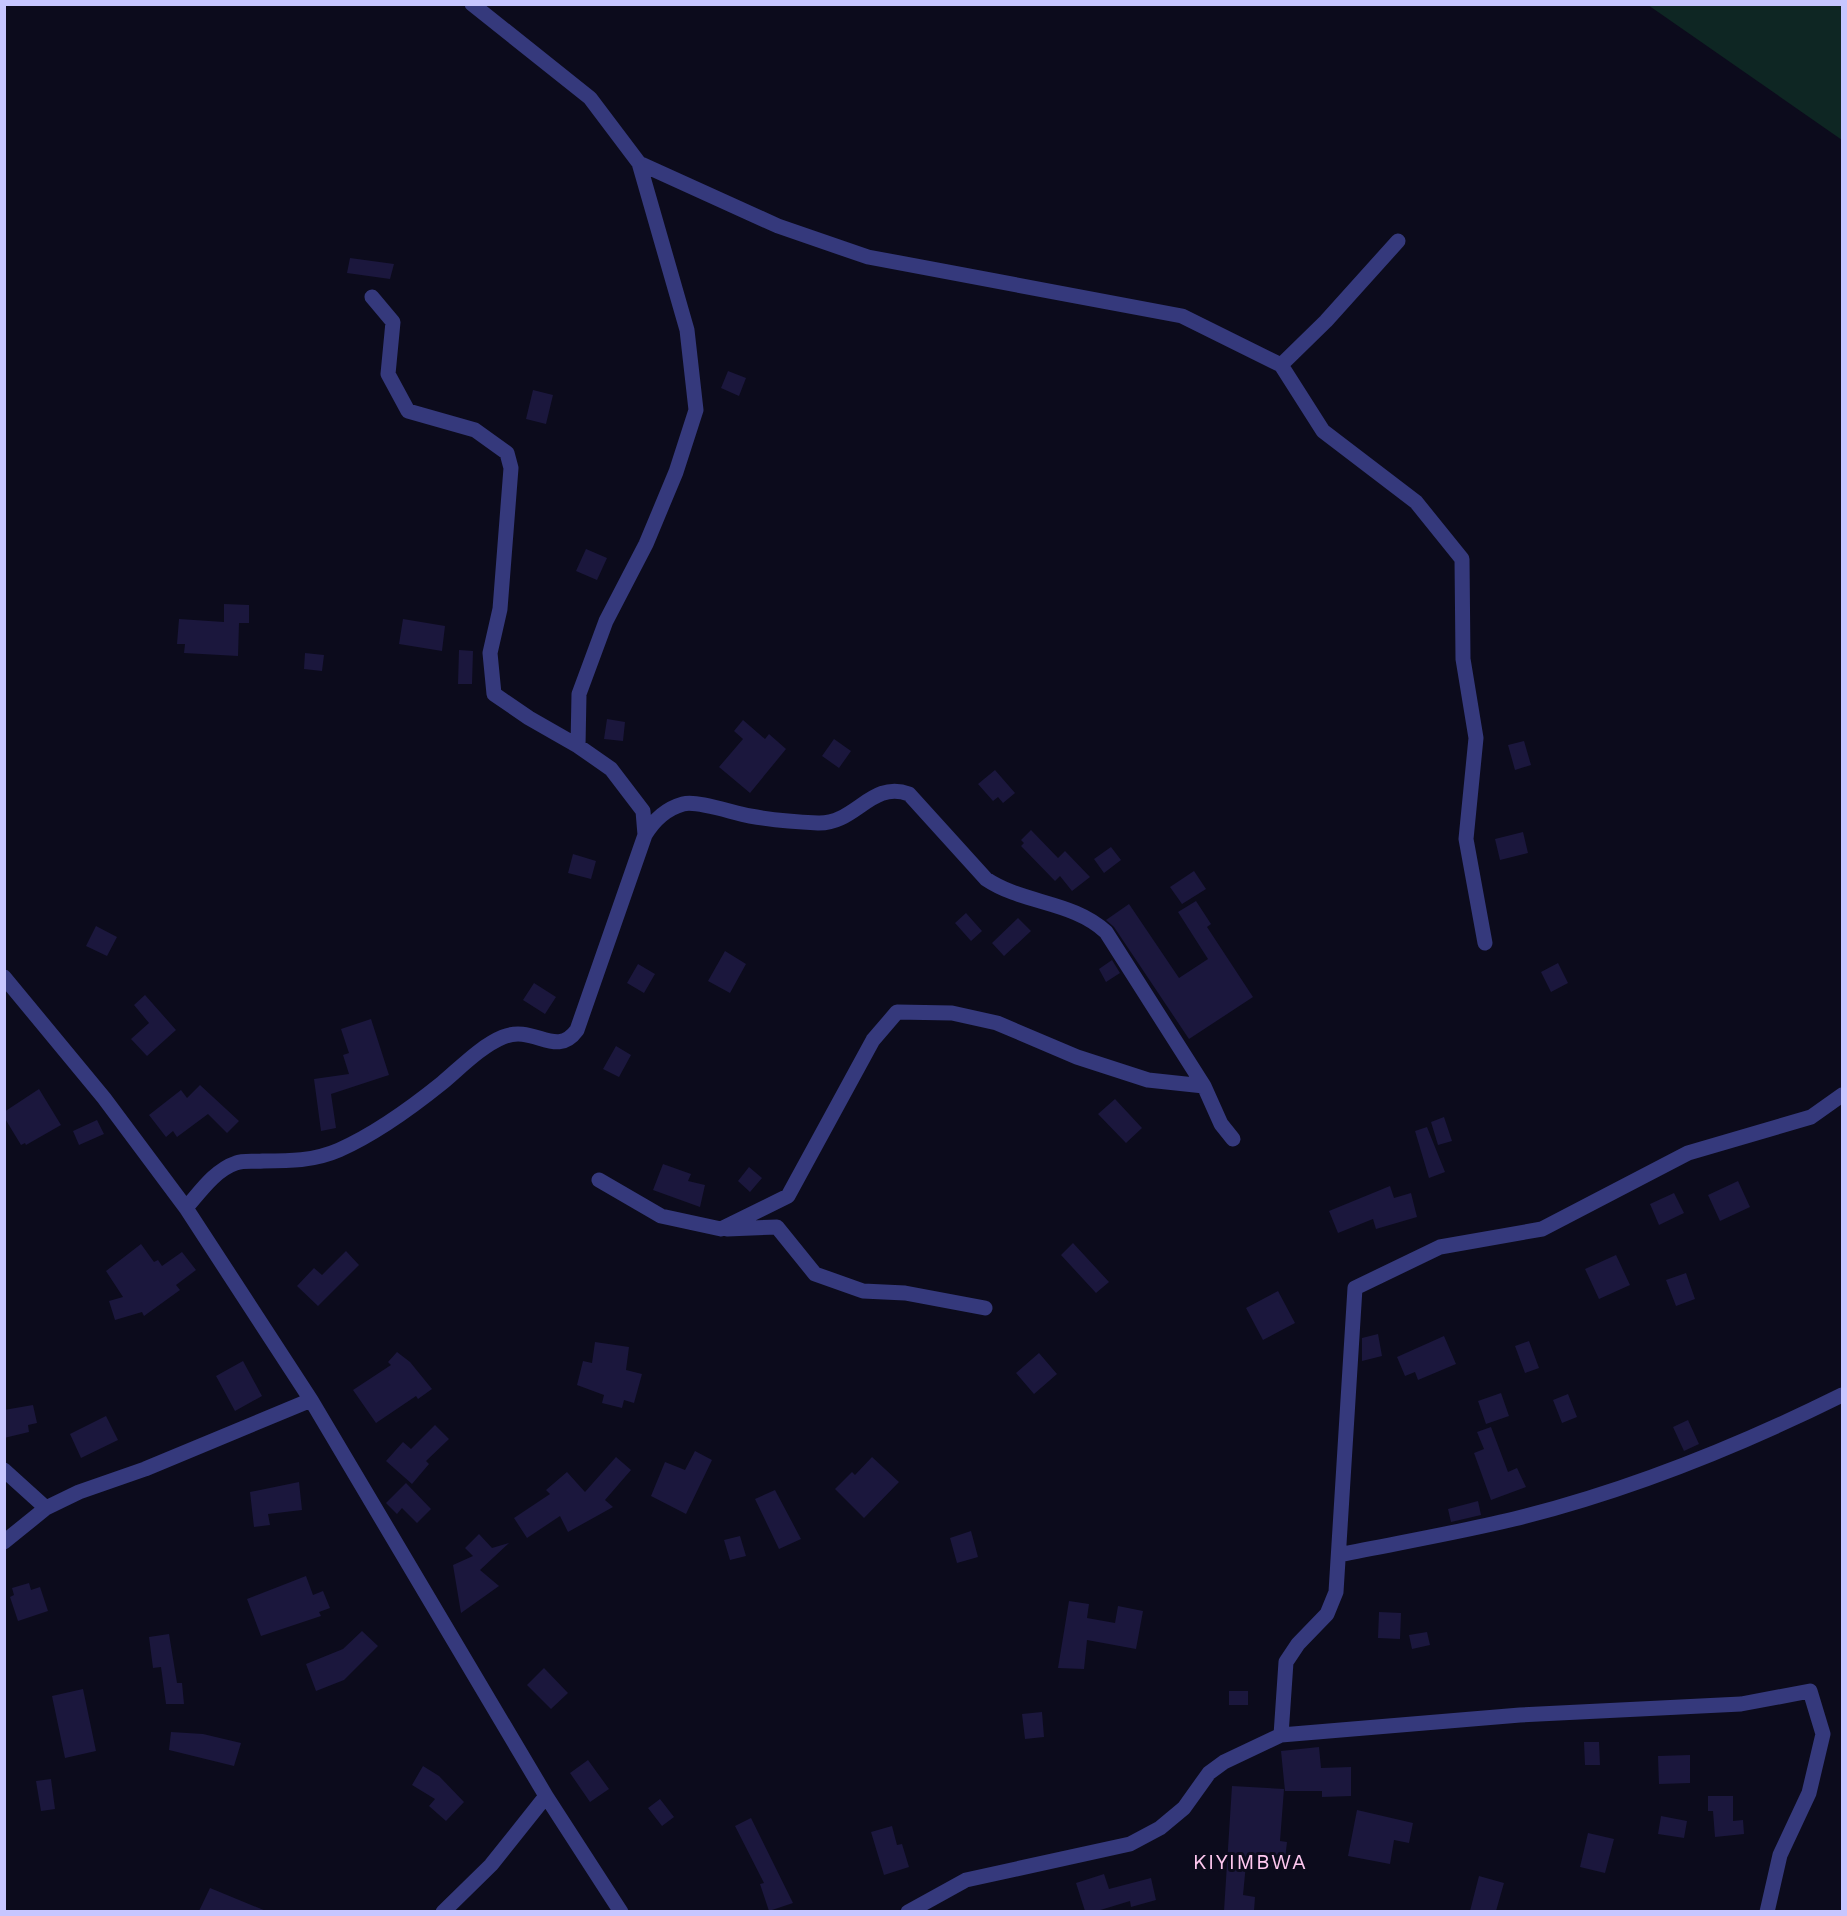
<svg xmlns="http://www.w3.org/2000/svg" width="1847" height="1916" viewBox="0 0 1847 1916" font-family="'Work Sans',sans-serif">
  <rect width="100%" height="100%" fill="#0c0b1c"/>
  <path fill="#0e2623" d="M 1648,5 L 1842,5 L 1842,140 Z"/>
  <path fill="#1b173d" d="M 350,258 L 394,264 L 390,279 L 347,273 Z
    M 728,371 L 746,378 L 739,396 L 721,388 Z
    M 533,390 L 553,395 L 546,424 L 526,419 Z
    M 586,549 L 607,558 L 597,580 L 576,571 Z
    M 224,604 L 249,605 L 249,623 L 239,623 L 238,656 L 184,653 L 185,644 L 177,644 L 179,619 L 224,622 Z
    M 403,619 L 445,626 L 442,651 L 399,644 Z
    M 459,650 L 473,651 L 472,684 L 458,684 Z
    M 305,653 L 324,655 L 322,671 L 304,669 Z
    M 607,719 L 625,722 L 623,741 L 604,739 Z
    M 743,720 L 765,739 L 769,734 L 786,749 L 750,793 L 719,767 L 743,739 L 734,731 Z
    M 834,739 L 851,751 L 839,768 L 822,756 Z
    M 1524,741 L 1531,765 L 1515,770 L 1508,745 Z
    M 995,770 L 1015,793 L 1003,803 L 998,797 L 993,801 L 978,784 Z
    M 1031,830 L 1058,858 L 1065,851 L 1090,877 L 1072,891 L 1060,876 L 1055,881 L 1021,846 L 1024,843 L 1021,840 Z
    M 1523,832 L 1528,853 L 1500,860 L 1495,839 Z
    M 1111,847 L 1121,860 L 1104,873 L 1094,859 Z
    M 573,854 L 596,861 L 591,879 L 568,873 Z
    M 1194,871 L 1206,889 L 1182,904 L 1170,887 Z
    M 1196,901 L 1211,924 L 1207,927 L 1253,997 L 1189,1039 L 1114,927 L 1106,920 L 1129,904 L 1179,978 L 1208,959 L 1178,912 Z
    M 966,913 L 982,931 L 971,941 L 955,923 Z
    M 1018,918 L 1031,931 L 1004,956 L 992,943 Z
    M 96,926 L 117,937 L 107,956 L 86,946 Z
    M 725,951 L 746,964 L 730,993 L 708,981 Z
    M 1112,960 L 1120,973 L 1106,982 L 1099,969 Z
    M 1558,963 L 1568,983 L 1551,992 L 1541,972 Z
    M 638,964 L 655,974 L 644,993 L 627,983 Z
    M 534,983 L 556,997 L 545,1014 L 523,1000 Z
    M 145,995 L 176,1030 L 147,1056 L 131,1039 L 149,1023 L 134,1005 Z
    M 371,1019 L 389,1075 L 331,1094 L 336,1128 L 321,1131 L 314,1079 L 349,1074 L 343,1055 L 349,1053 L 341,1029 Z
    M 616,1046 L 631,1055 L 619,1077 L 603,1069 Z
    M 200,1085 L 239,1121 L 227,1133 L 208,1114 L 177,1137 L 173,1131 L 166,1137 L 149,1115 L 181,1090 L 187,1098 Z
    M 39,1089 L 61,1125 L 26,1145 L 25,1143 L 21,1145 L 4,1117 L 4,1112 Z
    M 1115,1099 L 1142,1128 L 1126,1143 L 1098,1114 Z
    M 1444,1117 L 1452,1141 L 1438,1145 L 1431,1122 Z
    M 97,1120 L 104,1134 L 79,1145 L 73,1131 Z
    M 1427,1127 L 1445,1172 L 1429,1178 L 1415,1131 Z
    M 663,1164 L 691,1174 L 688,1181 L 705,1185 L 700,1207 L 653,1190 Z
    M 749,1167 L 762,1178 L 750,1192 L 738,1181 Z
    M 1738,1181 L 1750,1207 L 1720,1221 L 1708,1195 Z
    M 1390,1186 L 1394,1198 L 1411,1193 L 1417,1217 L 1376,1229 L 1373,1219 L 1338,1233 L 1329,1211 Z
    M 1674,1193 L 1684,1213 L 1659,1225 L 1650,1204 Z
    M 1073,1243 L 1109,1282 L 1096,1293 L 1061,1255 Z
    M 141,1244 L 154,1262 L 158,1260 L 162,1266 L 182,1252 L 196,1270 L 176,1285 L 180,1290 L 144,1316 L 142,1312 L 115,1320 L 109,1301 L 123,1297 L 106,1271 Z
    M 346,1251 L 359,1265 L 318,1306 L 297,1286 L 314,1268 L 322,1275 Z
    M 1616,1255 L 1630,1285 L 1599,1299 L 1585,1269 Z
    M 1686,1273 L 1695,1299 L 1676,1306 L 1666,1280 Z
    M 1278,1291 L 1295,1323 L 1263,1340 L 1246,1308 Z
    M 1378,1334 L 1382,1356 L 1362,1361 L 1362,1338 Z
    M 1444,1336 L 1456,1364 L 1418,1380 L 1415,1372 L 1405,1376 L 1397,1357 Z
    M 1529,1341 L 1539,1368 L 1525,1373 L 1515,1346 Z
    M 595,1342 L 629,1347 L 626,1370 L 642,1374 L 634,1403 L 624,1400 L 622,1408 L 602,1403 L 604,1395 L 577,1385 L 583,1361 L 592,1363 Z
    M 397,1352 L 410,1362 L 432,1389 L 418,1399 L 416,1396 L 376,1423 L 353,1390 L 391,1365 L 388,1362 Z
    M 1039,1353 L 1057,1374 L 1034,1394 L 1016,1373 Z
    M 243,1361 L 262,1396 L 235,1411 L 216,1376 Z
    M 1501,1393 L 1509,1416 L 1486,1424 L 1478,1401 Z
    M 1568,1394 L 1577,1417 L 1562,1423 L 1553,1400 Z
    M 33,1405 L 37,1423 L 28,1425 L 29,1432 L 4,1438 L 4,1410 Z
    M 106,1416 L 118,1440 L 81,1458 L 70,1434 Z
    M 1688,1420 L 1699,1444 L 1684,1451 L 1673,1427 Z
    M 435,1425 L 449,1439 L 426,1461 L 429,1464 L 412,1484 L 386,1461 L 403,1442 L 411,1449 Z
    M 1491,1427 L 1508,1472 L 1517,1468 L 1526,1487 L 1491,1500 L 1474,1453 L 1484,1449 L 1477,1432 Z
    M 695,1451 L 712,1460 L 686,1514 L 651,1496 L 665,1462 L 685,1470 Z
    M 616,1457 L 631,1470 L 605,1500 L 613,1507 L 568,1532 L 560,1516 L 527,1538 L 514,1518 L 550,1494 L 546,1490 L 567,1472 L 585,1492 Z
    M 872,1457 L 899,1482 L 864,1518 L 835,1489 L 852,1472 L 855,1475 Z
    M 299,1482 L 302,1510 L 268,1514 L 270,1525 L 254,1527 L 250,1492 Z
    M 406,1483 L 431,1509 L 417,1523 L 402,1508 L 397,1514 L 386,1503 Z
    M 775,1490 L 801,1539 L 779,1549 L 755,1499 Z
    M 1478,1501 L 1481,1515 L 1451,1522 L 1448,1509 Z
    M 971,1531 L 978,1557 L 957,1563 L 950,1538 Z
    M 479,1534 L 492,1548 L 509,1543 L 480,1570 L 499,1586 L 461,1613 L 453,1565 L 473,1556 L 465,1548 Z
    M 740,1536 L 746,1556 L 730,1560 L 724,1540 Z
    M 306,1576 L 313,1595 L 323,1591 L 330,1608 L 319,1612 L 321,1616 L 261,1636 L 247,1599 Z
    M 29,1583 L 31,1590 L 40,1587 L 48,1611 L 18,1621 L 10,1597 L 14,1595 L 12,1588 Z
    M 1069,1601 L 1089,1604 L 1087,1618 L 1115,1623 L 1118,1606 L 1143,1611 L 1136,1649 L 1087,1640 L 1084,1669 L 1058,1668 Z
    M 1379,1612 L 1401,1613 L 1400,1639 L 1378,1638 Z
    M 362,1631 L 378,1646 L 344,1680 L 316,1691 L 306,1664 L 343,1649 Z
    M 1427,1632 L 1430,1645 L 1412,1649 L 1409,1635 Z
    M 169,1634 L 177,1683 L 182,1683 L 184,1704 L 166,1704 L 161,1667 L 153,1668 L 149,1637 Z
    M 544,1668 L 568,1693 L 551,1709 L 527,1685 Z
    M 83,1689 L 96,1751 L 65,1758 L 52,1696 Z
    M 1229,1691 L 1248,1691 L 1248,1705 L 1229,1705 Z
    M 1042,1712 L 1044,1737 L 1025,1739 L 1022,1714 Z
    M 171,1732 L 203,1734 L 241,1743 L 234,1766 L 169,1750 Z
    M 1584,1742 L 1599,1742 L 1600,1765 L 1585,1765 Z
    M 1319,1747 L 1321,1768 L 1351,1767 L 1351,1796 L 1322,1797 L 1322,1791 L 1285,1791 L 1281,1751 Z
    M 1690,1755 L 1690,1783 L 1659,1784 L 1658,1756 Z
    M 588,1760 L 609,1789 L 590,1802 L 570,1773 Z
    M 423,1766 L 439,1776 L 464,1802 L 446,1821 L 429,1806 L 435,1799 L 412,1785 Z
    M 51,1779 L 55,1809 L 41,1811 L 36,1781 Z
    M 1232,1786 L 1284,1789 L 1280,1841 L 1287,1842 L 1284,1868 L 1246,1864 L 1243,1895 L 1255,1897 L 1254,1911 L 1224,1911 Z
    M 1708,1796 L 1733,1796 L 1733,1821 L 1743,1820 L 1744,1834 L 1715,1837 L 1713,1811 L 1708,1811 Z
    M 660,1799 L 674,1817 L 662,1826 L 648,1808 Z
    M 1357,1810 L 1413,1823 L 1409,1843 L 1394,1840 L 1390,1864 L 1348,1856 Z
    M 1661,1816 L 1687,1821 L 1684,1838 L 1658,1834 Z
    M 751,1818 L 793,1903 L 769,1911 L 760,1884 L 764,1883 L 735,1826 Z
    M 892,1826 L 897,1845 L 902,1844 L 909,1867 L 884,1875 L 871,1832 Z
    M 1588,1833 L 1614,1839 L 1605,1873 L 1580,1867 Z
    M 1104,1874 L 1109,1889 L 1151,1878 L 1156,1900 L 1131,1907 L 1130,1901 L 1097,1911 L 1085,1911 L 1076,1883 Z
    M 1479,1876 L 1504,1883 L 1496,1911 L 1470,1911 Z
    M 210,1888 L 266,1911 L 199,1911 Z"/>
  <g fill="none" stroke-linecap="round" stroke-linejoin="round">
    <path stroke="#35397c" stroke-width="15" d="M 472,4 L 590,98 L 639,163 L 687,330 L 696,410 L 676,472 L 646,544 L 606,621 L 579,694 L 578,746 L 611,769 L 643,811 L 645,835
      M 639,163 L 778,226 L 868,257 L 1182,316 L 1281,365
      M 1398,241 L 1326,321 L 1281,365 L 1323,431 L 1416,502 L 1462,559 L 1463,659 L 1476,738 L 1466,839 L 1485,943
      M 372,297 L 393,322 L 388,374 L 408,411 L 475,430 L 507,453 L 511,468 L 500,609 L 490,653 L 494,694 L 529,718 L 578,746
      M 4,977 L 104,1098 L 186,1208 L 311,1400 L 546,1796 L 621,1912
      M 599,1180 L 661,1216 L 721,1229 L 788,1196 L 873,1040 L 897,1012 L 952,1013 L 997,1023 L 1077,1057 L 1148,1080 L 1204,1086 L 1221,1124 L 1233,1139
      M 186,1208 C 200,1192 215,1170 236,1163 C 244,1160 255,1162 263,1161 C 289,1161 314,1161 339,1150 C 375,1134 411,1108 442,1083 C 460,1068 481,1046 503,1037 C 534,1024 556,1059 577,1030 L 645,835 C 654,820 665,809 683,804 C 697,800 733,813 750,816 C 772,820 796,822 818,823 C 856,824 871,780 909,794 L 986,879 C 1023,904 1073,901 1106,932 L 1204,1086
      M 727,1229 L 777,1227 L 815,1274 L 863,1291 L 905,1293 L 985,1308
      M 4,1470 L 46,1508
      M 4,1542 L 46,1508 L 79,1492 L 145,1469 L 311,1400
      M 1339,1555 C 1397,1543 1456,1533 1514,1519 C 1628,1491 1737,1447 1842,1395
      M 1281,1735 L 1520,1715 L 1741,1704 L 1810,1691 L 1823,1734 L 1809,1793 L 1780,1855 L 1767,1912
      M 443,1912 L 491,1865 L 546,1796
      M 908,1912 L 966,1880 L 1130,1844 L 1160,1828 L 1184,1808 L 1209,1773 L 1224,1762 L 1281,1735 L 1286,1662 L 1298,1644 L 1327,1614 L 1336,1592 L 1355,1288 L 1440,1247 L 1542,1229 L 1688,1153 L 1811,1117 L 1842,1095"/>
  </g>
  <g text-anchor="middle" stroke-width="6" stroke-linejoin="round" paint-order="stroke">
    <g font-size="21" letter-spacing="1.5" fill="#ffc8f0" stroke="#0c0b1c">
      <text x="1250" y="1869">KIYIMBWA</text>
    </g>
  </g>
  <rect width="1847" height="1916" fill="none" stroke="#c7c6ff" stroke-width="12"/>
</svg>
